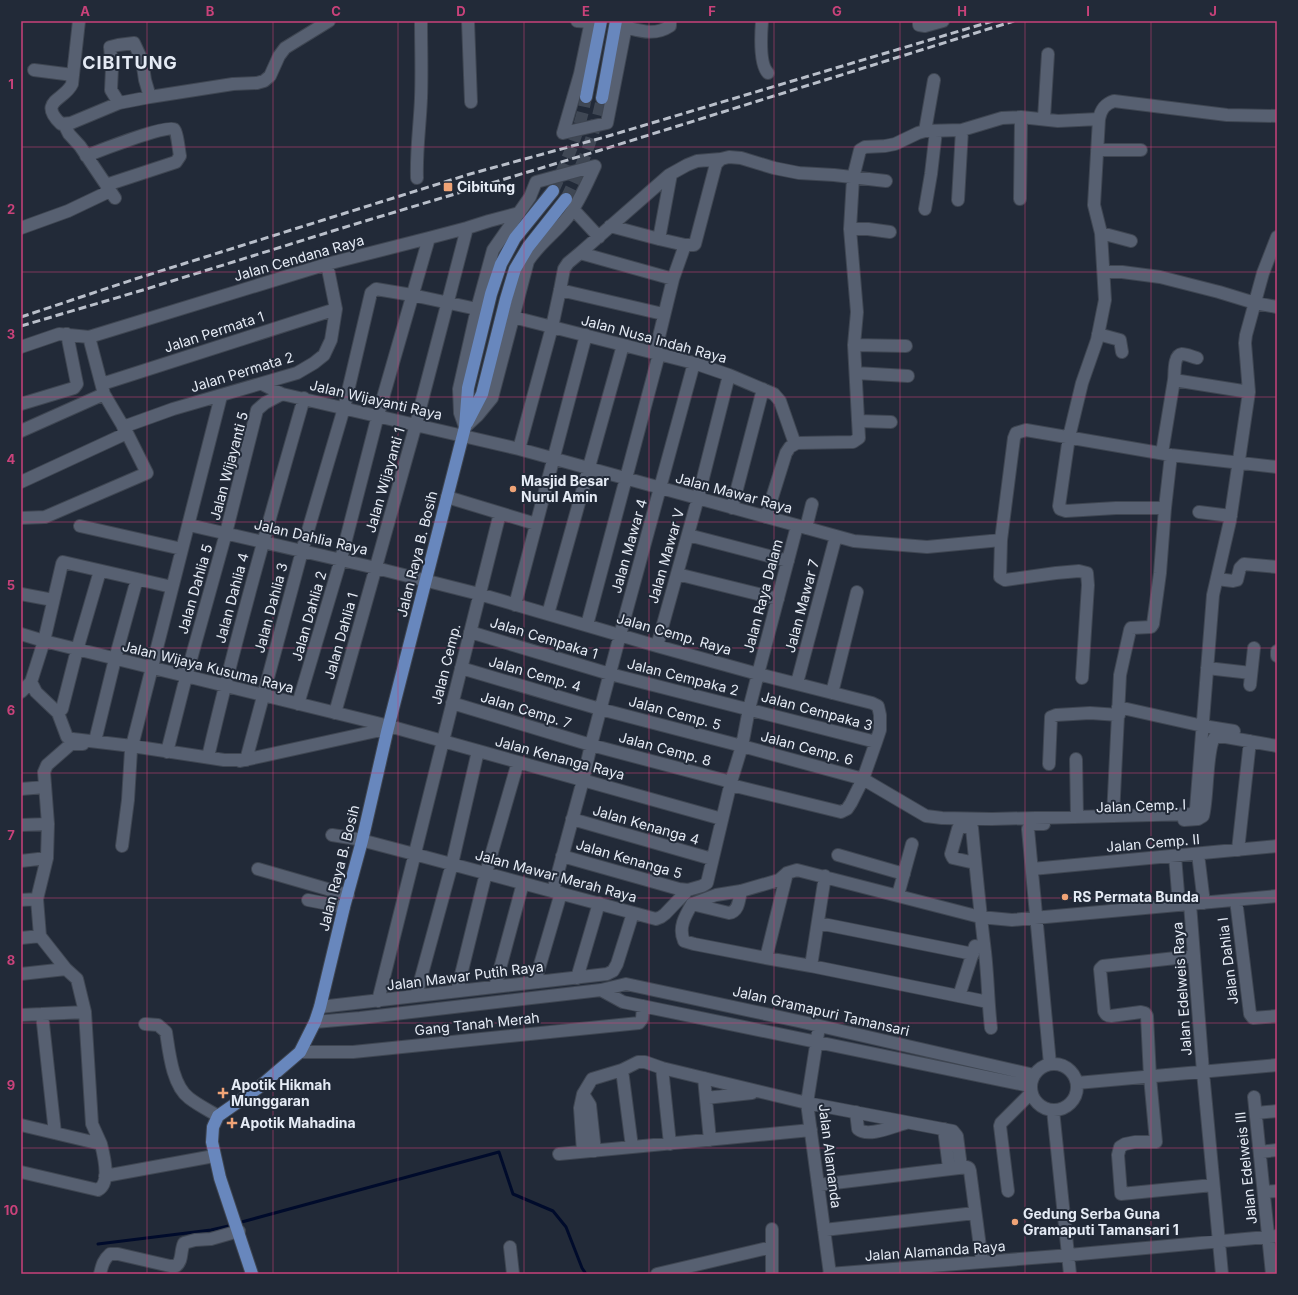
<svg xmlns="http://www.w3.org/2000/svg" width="1298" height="1295" viewBox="0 0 1298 1295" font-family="Inter,sans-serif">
  <rect width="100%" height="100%" fill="#222a38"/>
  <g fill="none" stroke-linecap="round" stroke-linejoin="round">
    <path stroke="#000b2b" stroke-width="3" d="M 238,1223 L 499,1152 L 513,1194 L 553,1211 L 566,1227 L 582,1268 L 586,1274
      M 98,1244 L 211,1230 L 233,1225"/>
    <path stroke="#3f4754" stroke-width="12" stroke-dasharray="12 6" stroke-linecap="butt" d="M 553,191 C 567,161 580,130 586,97
      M 566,199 C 582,166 595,134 602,98"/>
    <g stroke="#3f4652" stroke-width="14">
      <path id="minor" d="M 79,21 L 72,84 C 65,100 37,101 61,124 L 71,123 L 119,103 L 150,97 L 233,84 L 257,83 L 264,81 L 270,76 L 279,56 L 285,48 L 329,21
        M 468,21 L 471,102
        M 577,21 L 591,22
        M 591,21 L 580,74 L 563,133 L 607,123 L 627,21
        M 762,21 C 761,34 759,64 768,73
        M 919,21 L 919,25 L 925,26 L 943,21
        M 625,27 C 641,31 655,36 670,26 L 670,21
        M 34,70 L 73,75
        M 119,103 L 111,90 L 112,68 L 110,47 L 118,45 L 134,43 L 142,60 L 145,80 L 150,97
        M 1044,118 L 1048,54
        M 64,124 L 69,134 L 80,146 L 115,198
        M 925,131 L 934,80
        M 1097,150 L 1141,150
        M 86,156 C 96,152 168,124 174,129 C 177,131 179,151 180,156 L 176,162 L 106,185
        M 595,166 C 587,183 579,203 567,218 C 555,233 539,244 528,261 L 492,398 L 478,415 L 465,427 L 460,413 L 459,389 L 477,309 L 493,250 L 530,197 L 536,182 Z
        M 417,178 C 416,151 420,125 421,98 C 422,72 421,47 421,21
        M 1020,199 L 1021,117
        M 958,200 L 962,130
        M 573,209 L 599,237
        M 925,209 L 931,174 L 936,131
        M 610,226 L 659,239 L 685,245 L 694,245 L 695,244 L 716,164 L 721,159 L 729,157 L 741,158 L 774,168 L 799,173 L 834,175 L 886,181
        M 21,228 L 68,211 L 110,191
        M 850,229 L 868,229 L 890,232
        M 1101,233 L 1131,241
        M 659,239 L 671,174
        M 580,253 L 673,279
        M 1104,272 L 1122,272 L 1160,277 L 1219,292 L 1255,303 L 1277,307
        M 560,290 L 663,314
        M 513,317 L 694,363 L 729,375 L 774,394 L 780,401 L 795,444
        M 1098,334 L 1120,340 L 1122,352
        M 854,345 L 906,346
        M 21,347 L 59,334 L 89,337 L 327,264 L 429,238 L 467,228 L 489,221 L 519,213
        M 655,353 L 673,279 L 685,245
        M 856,373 L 908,376
        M 1174,380 C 1175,374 1173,355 1182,354 C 1186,354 1193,357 1197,358
        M 102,384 L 336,309
        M 262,384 L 282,394 L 519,449 L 854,541 L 927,547 L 1001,540
        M 21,404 L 74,388 L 77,384 L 67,334
        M 858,421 L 891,422
        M 123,427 L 173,409 L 297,373 L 314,363 L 324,355 L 331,340 L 336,309 L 327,264
        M 21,431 L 104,394
        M 519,449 L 552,327 L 560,290 L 564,269 L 568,263 L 580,253 L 669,175 L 687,165 L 697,161 L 721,159
        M 1162,453 L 1174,380 L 1249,392
        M 21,482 L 127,433
        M 447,497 L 536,524
        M 732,508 L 763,389
        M 1165,508 L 1116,508 L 1066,511 L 1060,509 L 1059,506 L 1069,437 L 1082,383 L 1097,340 L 1105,300 L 1101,233 L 1094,205 L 1099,119 C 1101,109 1105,104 1114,101 L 1227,115 L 1277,116
        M 1199,512 L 1231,516
        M 766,517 L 786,453 L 790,447 L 797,443 L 853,442 L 859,438 L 854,345 L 857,312 L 850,229 L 853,178 L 860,150 L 865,147 L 885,146 L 895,144 L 918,133 L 925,131 L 962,130 L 1002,118 L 1021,117 L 1058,121 L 1099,119
        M 21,518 L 45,517 L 147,473 L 127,433 L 104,394 L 89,337
        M 189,525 L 376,568 L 479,594 L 657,646 L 758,674 L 872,703 L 878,706 L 880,715 L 880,730 L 876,742 L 863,779 L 851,803 L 847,809 L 841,812 L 731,785
        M 80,526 L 182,549
        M 806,528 L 812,504
        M 688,535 L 788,561
        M 677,574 L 778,599
        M 1217,579 L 1233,581 L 1237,580 L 1240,568 L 1244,564 L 1277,567
        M 172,587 L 63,562 L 62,564 L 44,641 L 31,682 L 36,692 L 58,713 L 67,737 L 73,739 L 132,746 L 224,760 L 246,760 L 302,551 L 344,408 L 371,293 L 376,289 L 412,295 L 477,309
        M 21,594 L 53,600
        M 515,605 L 586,335
        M 548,614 L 623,345
        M 587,625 L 659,354
        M 470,632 L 610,674 L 876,742
        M 21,634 L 44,641 L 389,726 L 722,819
        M 657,646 L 698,498 L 729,375
        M 1277,651 L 1277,656
        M 461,668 L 600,709 L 742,746 L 863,779 L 926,816 L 942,818 L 992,819 L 1191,814 L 1194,812 L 1196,809 L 1213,595 L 1230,521 L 1249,392 L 1245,343 L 1246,335 L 1263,273 L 1277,237
        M 1207,668 L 1251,673
        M 1082,678 L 1088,585 L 1087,573 L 1079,571 L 1056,573 L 1005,580 L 1000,577 L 1001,540 L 1014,438 L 1016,433 L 1026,430 L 1171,455 L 1277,467
        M 797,683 L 836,536
        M 1250,685 L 1254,648
        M 21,692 L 31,682
        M 832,693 L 857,592
        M 452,703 L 591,745 L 731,782
        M 298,704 L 341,559 L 378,415 L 429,238
        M 1118,707 L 1203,726 L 1234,731
        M 58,713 L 62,709 L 77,650 L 100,571
        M 335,713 L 416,424 L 467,228
        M 95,741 L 115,659 L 137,579
        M 83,744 L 71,744 L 47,765 L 44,772 L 48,824 L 47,858 L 37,899 L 40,936 L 66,969 L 77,979 L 85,1012 L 92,1124 L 101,1144
        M 132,746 L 221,396
        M 167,752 L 186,677 L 226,533 L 257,410 L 265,403 L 282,394
        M 208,757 C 236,636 270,517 304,398
        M 1076,759 L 1077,817
        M 240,761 L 381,730 L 387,732
        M 1049,764 L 1051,717 L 1056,715 L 1090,713 L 1119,715
        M 21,789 L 45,787
        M 1113,816 L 1120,675 L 1130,630 L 1131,628 L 1151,627 L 1153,624 L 1160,573 L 1165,508 L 1171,455
        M 572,819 L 712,859
        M 1184,820 L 1198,819 L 1203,816 C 1208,799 1206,747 1215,737 L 1226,737 L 1277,746
        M 1044,824 L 1033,824 L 1030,826 L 1028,829 L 1050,1064
        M 21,825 L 48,824
        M 332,835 L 357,839 L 414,854 L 656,919 L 661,917 L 665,914 L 688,890 L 702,886 L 707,883 L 731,782 L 742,746 L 749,709 L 758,674 L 797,526
        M 122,846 L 128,800 L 131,750
        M 1238,850 L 1250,741
        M 1198,854 L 1204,903
        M 838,855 L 904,874
        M 562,856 L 679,889 L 688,890
        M 1175,856 L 1179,905
        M 21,861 L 47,858
        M 975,863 L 953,858 L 951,854 L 958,829 L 959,827 L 968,827 L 972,828 C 976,870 980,911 985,952 C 988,978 988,1003 991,1028
        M 258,869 L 348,895
        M 1032,869 L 1277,846
        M 553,891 L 583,780 L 591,745 L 620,635 L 694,363
        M 898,895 L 912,844
        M 21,900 L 37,899
        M 308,900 L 344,907
        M 1236,900 L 1250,1014 L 1253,1018 L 1277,1016
        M 692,904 L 729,913 C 739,912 739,899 741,891
        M 1190,904 L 1203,1072 L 1222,1274
        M 818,923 L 973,954
        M 21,938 L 40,936
        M 1194,956 L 1103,966 L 1100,969 L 1104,1011 C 1106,1015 1107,1016 1111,1016 L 1141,1012 L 1145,1013 L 1147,1016 L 1150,1077 L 1156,1142 L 1135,1142 L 1125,1144 L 1120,1147 L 1118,1155 L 1121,1194 L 1213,1185
        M 766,958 L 787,873
        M 811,966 L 825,876
        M 21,974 L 66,969
        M 577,978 L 599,903
        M 535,982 L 561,893
        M 495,987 L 523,883
        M 601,990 L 623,1002 L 1030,1086
        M 457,991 L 486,873 L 518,762
        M 416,996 L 452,864 L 478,751
        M 959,996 L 975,946
        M 378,1001 L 500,513
        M 988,1002 L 811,966 L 766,958 L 694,944 L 684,941 C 678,928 685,916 692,904 L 716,895 L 741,891 L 779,880 L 787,873 L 797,870 L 980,917 L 1012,920 L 1277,896
        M 320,1007 L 607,974 L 613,971 L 617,964 L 633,913
        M 42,1014 L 55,1133
        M 21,1015 L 85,1012
        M 315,1022 L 360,1018 L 601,990 L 626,984 L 798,1021 L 1034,1075
        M 145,1024 L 158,1025 L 166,1032 C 169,1051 172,1085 189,1098 C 198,1105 208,1110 218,1116
        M 818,1033 L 807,1103 L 830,1274
        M 300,1052 L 353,1052 L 639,1023 L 642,1019 L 643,1006
        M1031 1087a23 23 0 1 1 46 0a23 23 0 1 1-46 0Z
        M 662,1068 L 670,1144
        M 622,1070 L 632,1147
        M 704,1078 L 710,1140
        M 1077,1083 L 1277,1065
        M 583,1094 L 590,1105 L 595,1151
        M 1254,1097 L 1272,1274
        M 706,1098 L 752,1093
        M 1053,1110 L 1070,1274
        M 856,1112 L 858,1129 C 868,1138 894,1126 906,1123
        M 1256,1113 L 1277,1111
        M 21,1125 L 101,1144 C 104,1156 111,1183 98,1190 L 21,1172
        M 944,1129 L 949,1168
        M 583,1152 L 580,1108 L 583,1094 L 592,1079 L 622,1070 L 638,1062 L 645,1062 L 662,1068 L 807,1103 L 953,1131 L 957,1136 L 961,1167
        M 1260,1152 L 1277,1150
        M 559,1154 L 811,1130
        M 105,1176 L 214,1156
        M 818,1185 L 967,1167 L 969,1168 L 970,1171 L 982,1262
        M 1008,1191 L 1000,1126 L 1001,1123 L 1031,1093
        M 1264,1192 L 1277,1191
        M 772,1229 L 772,1274
        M 824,1230 L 975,1213
        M 510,1247 L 513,1274
        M 100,1274 C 102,1266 103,1260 110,1254 L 118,1254 L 170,1266 L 176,1266 C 183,1261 180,1251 184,1243 L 195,1240 L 211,1239 L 239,1231
        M 657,1274 L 772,1247
        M 829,1274 L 1058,1256 L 1277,1236"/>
    </g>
    <g stroke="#3f4652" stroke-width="14">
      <path id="major" d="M 586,97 L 601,21
        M 602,98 L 616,21
        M 467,423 L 482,394 L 506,299 L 515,269 L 528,247 L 566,199
        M 252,1274 L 220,1178 L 212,1142 L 213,1127 L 218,1116 L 258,1088 L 300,1052 L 315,1022 L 320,1007 L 344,907 L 362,841 L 387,732 L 465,427 L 468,388 L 491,294 L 501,264 L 515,238 L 553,191"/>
    </g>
    <use href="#minor" stroke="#576071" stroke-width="12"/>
    <use href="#major" stroke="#6887bd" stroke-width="12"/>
    <path stroke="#b9bfca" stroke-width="3" stroke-dasharray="8 4" stroke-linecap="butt" d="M 21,317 L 135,279 L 470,174 L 605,137 L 993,21
      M 21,326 L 143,290 L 352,225 L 601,150 L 1014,21"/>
  </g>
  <path fill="none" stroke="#c9427a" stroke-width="1" stroke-opacity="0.55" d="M 147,21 L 147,1274M 273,21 L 273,1274M 398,21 L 398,1274M 524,21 L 524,1274M 649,21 L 649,1274M 774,21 L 774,1274M 900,21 L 900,1274M 1025,21 L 1025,1274M 1151,21 L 1151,1274M 21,147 L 1277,147M 21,272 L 1277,272M 21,397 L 1277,397M 21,522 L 1277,522M 21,648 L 1277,648M 21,773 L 1277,773M 21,898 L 1277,898M 21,1023 L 1277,1023M 21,1148 L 1277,1148"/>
  <g fill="#efa376" stroke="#222a38" stroke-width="1.5">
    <rect x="443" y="182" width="10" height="10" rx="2"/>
    <circle cx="513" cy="489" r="4"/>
    <circle cx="1065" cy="897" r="4"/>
    <path d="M221 1087h4v4h4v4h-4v4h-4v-4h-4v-4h4z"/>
    <path d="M230 1117h4v4h4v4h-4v4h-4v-4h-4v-4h4z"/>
    <circle cx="1015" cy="1222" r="4"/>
  </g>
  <g text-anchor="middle" stroke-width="4" stroke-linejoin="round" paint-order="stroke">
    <g font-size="14" font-weight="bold" fill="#e5ebf5" stroke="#222a38" text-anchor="start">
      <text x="457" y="192">Cibitung</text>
      <text x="521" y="486">Masjid Besar<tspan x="521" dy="16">Nurul Amin</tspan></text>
      <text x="1073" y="902">RS Permata Bunda</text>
      <text x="231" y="1090">Apotik Hikmah<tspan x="231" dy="16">Munggaran</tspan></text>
      <text x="240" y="1128">Apotik Mahadina</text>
      <text x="1023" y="1219">Gedung Serba Guna<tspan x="1023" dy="16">Gramaputi Tamansari 1</tspan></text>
    </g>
    <g font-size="14" fill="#e5ebf5" stroke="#222a38">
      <text transform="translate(299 258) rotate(-16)" y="5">Jalan Cendana Raya</text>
      <text transform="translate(214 332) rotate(-18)" y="5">Jalan Permata 1</text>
      <text transform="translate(654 339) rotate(15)" y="5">Jalan Nusa Indah Raya</text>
      <text transform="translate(242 372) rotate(-17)" y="5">Jalan Permata 2</text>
      <text transform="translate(376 400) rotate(13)" y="5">Jalan Wijayanti Raya</text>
      <text transform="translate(229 466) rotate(-75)" y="5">Jalan Wijayanti 5</text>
      <text transform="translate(385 480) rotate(-74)" y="5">Jalan Wijayanti 1</text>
      <text transform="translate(734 493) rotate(15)" y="5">Jalan Mawar Raya</text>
      <text transform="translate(311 537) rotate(13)" y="5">Jalan Dahlia Raya</text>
      <text transform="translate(629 546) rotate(-74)" y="5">Jalan Mawar 4</text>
      <text transform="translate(417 554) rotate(-76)" y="5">Jalan Raya B. Bosih</text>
      <text transform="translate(666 556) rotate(-74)" y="5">Jalan Mawar V</text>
      <text transform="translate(195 589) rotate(-74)" y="5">Jalan Dahlia 5</text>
      <text transform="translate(763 596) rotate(-75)" y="5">Jalan Raya Dalam</text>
      <text transform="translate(232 598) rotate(-75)" y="5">Jalan Dahlia 4</text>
      <text transform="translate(802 606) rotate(-75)" y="5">Jalan Mawar 7</text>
      <text transform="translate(271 608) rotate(-75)" y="5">Jalan Dahlia 3</text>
      <text transform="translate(309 616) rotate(-74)" y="5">Jalan Dahlia 2</text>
      <text transform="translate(674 634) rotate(16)" y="5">Jalan Cemp. Raya</text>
      <text transform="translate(341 636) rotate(-74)" y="5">Jalan Dahlia 1</text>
      <text transform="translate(544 638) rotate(17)" y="5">Jalan Cempaka 1</text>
      <text transform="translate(446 664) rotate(-76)" y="5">Jalan Cemp.</text>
      <text transform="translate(208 667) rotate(14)" y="5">Jalan Wijaya Kusuma Raya</text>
      <text transform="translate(535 674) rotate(16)" y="5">Jalan Cemp. 4</text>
      <text transform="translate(683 677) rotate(14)" y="5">Jalan Cempaka 2</text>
      <text transform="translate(526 710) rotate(17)" y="5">Jalan Cemp. 7</text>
      <text transform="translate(817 711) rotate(15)" y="5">Jalan Cempaka 3</text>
      <text transform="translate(675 713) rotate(15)" y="5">Jalan Cemp. 5</text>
      <text transform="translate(807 748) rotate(15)" y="5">Jalan Cemp. 6</text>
      <text transform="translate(665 749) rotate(15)" y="5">Jalan Cemp. 8</text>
      <text transform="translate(560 758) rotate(15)" y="5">Jalan Kenanga Raya</text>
      <text transform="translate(1141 806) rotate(-2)" y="5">Jalan Cemp. I</text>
      <text transform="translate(646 825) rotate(16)" y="5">Jalan Kenanga 4</text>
      <text transform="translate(1153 843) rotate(-5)" y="5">Jalan Cemp. II</text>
      <text transform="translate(629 859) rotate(16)" y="5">Jalan Kenanga 5</text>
      <text transform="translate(339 868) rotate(-76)" y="5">Jalan Raya B. Bosih</text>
      <text transform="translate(556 876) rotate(15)" y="5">Jalan Mawar Merah Raya</text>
      <text transform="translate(1228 961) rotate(-97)" y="5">Jalan Dahlia I</text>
      <text transform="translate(465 976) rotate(-7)" y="5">Jalan Mawar Putih Raya</text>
      <text transform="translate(1182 989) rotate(-94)" y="5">Jalan Edelweis Raya</text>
      <text transform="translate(821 1011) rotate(13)" y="5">Jalan Gramapuri Tamansari</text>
      <text transform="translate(477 1024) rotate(-6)" y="5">Gang Tanah Merah</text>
      <text transform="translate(830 1156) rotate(83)" y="5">Jalan Alamanda</text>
      <text transform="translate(1246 1168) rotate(-96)" y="5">Jalan Edelweis III</text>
      <text transform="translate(935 1251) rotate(-4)" y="5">Jalan Alamanda Raya</text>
    </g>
    <g font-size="18" font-weight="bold" letter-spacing="1" fill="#e5ebf5" stroke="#222a38">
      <text x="130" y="69">CIBITUNG</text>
    </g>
  </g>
  <rect width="1298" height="1295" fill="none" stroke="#222a38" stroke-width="44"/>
  <rect x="22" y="22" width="1254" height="1251" fill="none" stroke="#c9427a" stroke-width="1.5"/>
  <g font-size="13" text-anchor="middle" font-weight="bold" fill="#c9427a">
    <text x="85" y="16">A</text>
    <text x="210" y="16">B</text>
    <text x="336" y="16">C</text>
    <text x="461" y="16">D</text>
    <text x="586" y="16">E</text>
    <text x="712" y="16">F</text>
    <text x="837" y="16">G</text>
    <text x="962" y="16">H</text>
    <text x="1088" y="16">I</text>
    <text x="1213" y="16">J</text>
    <text x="11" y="89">1</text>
    <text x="11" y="214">2</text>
    <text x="11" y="339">3</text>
    <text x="11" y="464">4</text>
    <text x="11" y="590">5</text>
    <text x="11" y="715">6</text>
    <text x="11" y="840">7</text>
    <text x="11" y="965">8</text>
    <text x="11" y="1090">9</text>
    <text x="11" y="1215">10</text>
  </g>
</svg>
